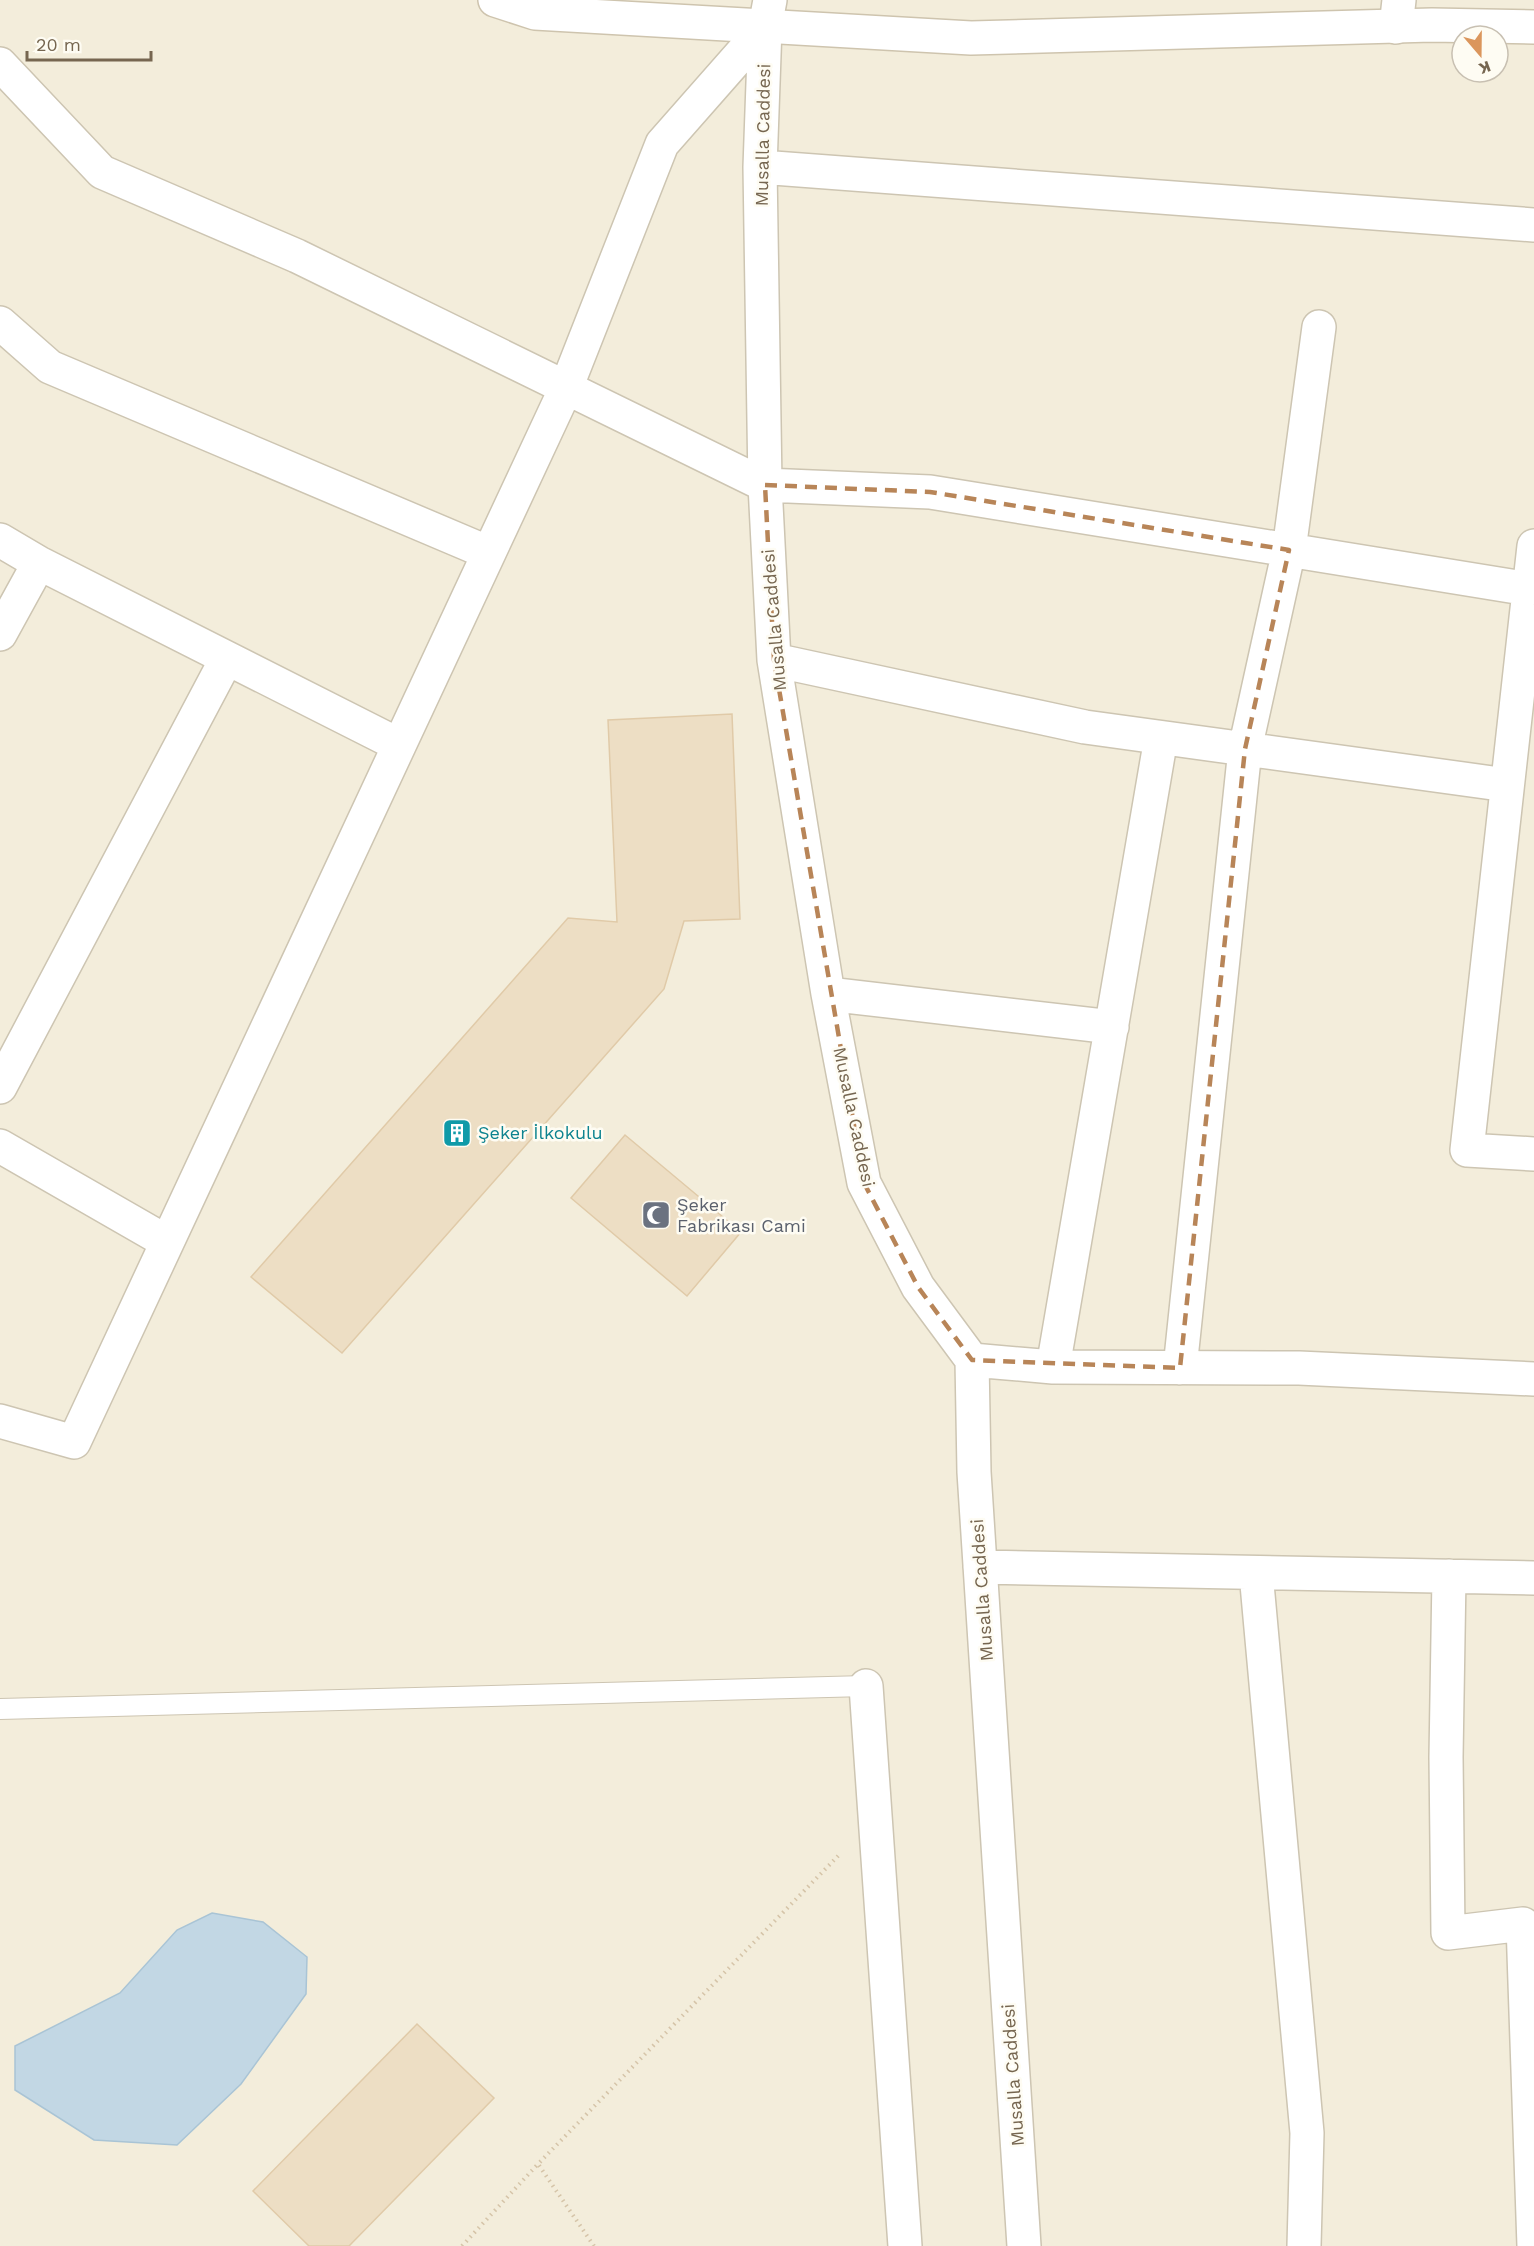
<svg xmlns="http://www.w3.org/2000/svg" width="1534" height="2246" viewBox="0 0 1534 2246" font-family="'Work Sans',sans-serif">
  <rect width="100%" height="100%" fill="#fbf9ec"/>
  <path fill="#f3eddb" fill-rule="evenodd" d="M 0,0 L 1534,0 L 1534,2246 L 0,2246 ZM 1462,36 L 1498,36 L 1498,72 L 1462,72 Z"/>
  <path fill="#c2d7e4" stroke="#a9c4d5" stroke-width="1.5" d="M 212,1913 L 263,1922 L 307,1957 L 306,1994 L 241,2084 L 177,2145 L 94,2140 L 15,2090 L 15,2046 L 120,1993 L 177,1930 Z"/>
  <path fill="#eddec4" stroke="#e0caa8" stroke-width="1.5" d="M 732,714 L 740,919 L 684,921 L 664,989 L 342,1353 L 251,1277 L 568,918 L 617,922 L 608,720 Z
    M 625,1135 L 741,1232 L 687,1296 L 571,1198 Z
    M 417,2024 L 494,2098 L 349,2246 L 309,2246 L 253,2191 Z"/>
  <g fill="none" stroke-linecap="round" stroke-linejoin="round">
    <g stroke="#cdc5b2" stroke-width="22">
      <path id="lane" d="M 0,1709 L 866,1686"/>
    </g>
    <g stroke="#cdc5b2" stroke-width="36">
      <path id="street" d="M 770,0 L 765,27 L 760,167 L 765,485 L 774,660 L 828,994 L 864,1183 L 918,1287 L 972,1360 L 974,1472 L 1024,2246
        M 1396,27 L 1399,0
        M 0,64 L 102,172 L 297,256 L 765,485 L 930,492 L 1529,589
        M 760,167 L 1534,225
        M 0,323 L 50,367 L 489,553
        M 0,540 L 39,563 L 399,745
        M 1534,546 L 1467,1150 L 1534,1154
        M 0,634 L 39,563
        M 774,660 L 1085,727 L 1507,785
        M 828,994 L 1112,1027
        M 0,1087 L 227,658
        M 0,1146 L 167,1242
        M 972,1360 L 1053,1367 L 1299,1368 L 1534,1379
        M 1053,1367 L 1161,738
        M 1180,1368 L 1245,749 L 1289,550 L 1319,327
        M 0,1421 L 74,1442 L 566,388 L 662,144 L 765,27
        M 980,1567 L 1534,1578
        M 1256,1573 L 1307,2133 L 1304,2246
        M 1449,1576 L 1446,1757 L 1448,1933 L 1523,1924 L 1534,2246
        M 866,1686 L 905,2246"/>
    </g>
    <g stroke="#cec4ae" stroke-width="36">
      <path id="secondary" d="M 495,0 L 535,13 L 971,38 L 1432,25 L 1534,27"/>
    </g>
    <path stroke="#d5c4a8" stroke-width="4" stroke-dasharray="1.5 4.5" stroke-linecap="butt" d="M 462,2246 L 538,2164
      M 594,2246 L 538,2164 L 839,1855"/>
    <use href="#lane" stroke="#fff" stroke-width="20"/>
    <use href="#street" stroke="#fff" stroke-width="33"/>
    <use href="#secondary" stroke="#fff" stroke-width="33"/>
  </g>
  <path fill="none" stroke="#b88558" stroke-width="4.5" stroke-dasharray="12 8" stroke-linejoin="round" d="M 765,485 L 930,492 L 1289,550 L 1245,749 L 1180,1368 L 972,1360 L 918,1287 L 864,1183 L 774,660 Z"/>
  <defs>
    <g id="building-square" transform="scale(1.5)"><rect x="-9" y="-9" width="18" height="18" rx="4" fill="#0f9aa8" stroke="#fefcf3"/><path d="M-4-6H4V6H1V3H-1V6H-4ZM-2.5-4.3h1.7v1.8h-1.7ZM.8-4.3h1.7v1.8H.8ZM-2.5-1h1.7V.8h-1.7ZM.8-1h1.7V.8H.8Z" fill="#fff"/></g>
    <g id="mosque-square" transform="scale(1.5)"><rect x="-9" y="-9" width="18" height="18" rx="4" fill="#6b7280" stroke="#fefcf3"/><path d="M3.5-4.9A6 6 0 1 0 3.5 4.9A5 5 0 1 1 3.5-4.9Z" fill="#fff"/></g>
  </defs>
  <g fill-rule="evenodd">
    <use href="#building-square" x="457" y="1133"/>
    <use href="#mosque-square" x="656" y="1215"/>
  </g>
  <g text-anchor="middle" stroke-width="5" stroke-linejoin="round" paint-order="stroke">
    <g font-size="18" fill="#766650" stroke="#fefcf3">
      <text transform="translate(763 135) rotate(-89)" y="6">Musalla Caddesi</text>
      <text transform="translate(774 620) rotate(-95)" y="6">Musalla Caddesi</text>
      <text transform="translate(854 1117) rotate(78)" y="6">Musalla Caddesi</text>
      <text transform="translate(982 1590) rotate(-94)" y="6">Musalla Caddesi</text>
      <text transform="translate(1013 2075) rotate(-94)" y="6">Musalla Caddesi</text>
    </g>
    <g font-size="18" fill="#0d838f" stroke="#fefcf3" text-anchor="start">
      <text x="478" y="1139">Şeker İlkokulu</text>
    </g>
    <g font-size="18" fill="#5b616d" stroke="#fefcf3" text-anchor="start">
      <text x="677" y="1211">Şeker<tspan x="677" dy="21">Fabrikası Cami</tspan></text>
    </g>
  </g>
  <g transform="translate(1480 54) rotate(160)"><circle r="28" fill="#fefcf3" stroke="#c8c0b2" stroke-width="1.5"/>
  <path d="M0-4.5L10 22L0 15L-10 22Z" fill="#db965c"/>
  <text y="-9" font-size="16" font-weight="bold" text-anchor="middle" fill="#766650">K</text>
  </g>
  <path d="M27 51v9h124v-9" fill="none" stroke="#766650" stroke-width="3"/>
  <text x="36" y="51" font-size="18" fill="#766650" stroke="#fefcf3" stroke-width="4.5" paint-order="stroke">20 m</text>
</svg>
